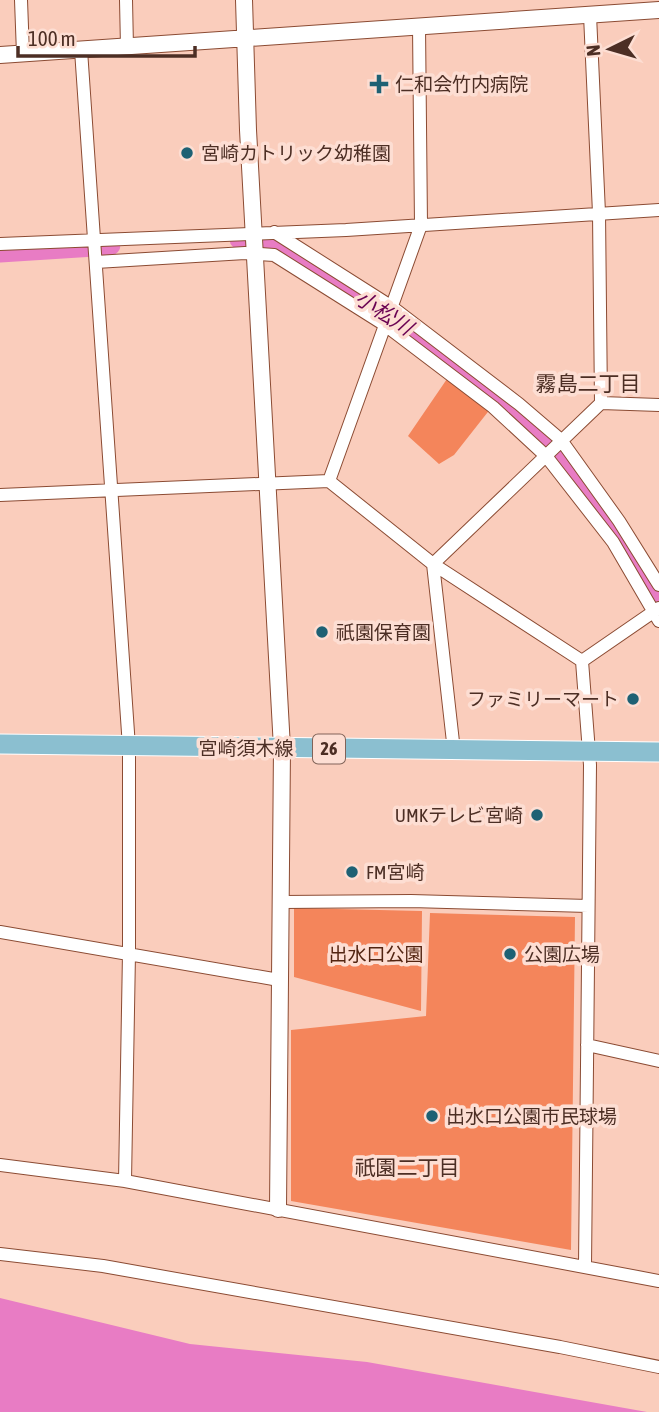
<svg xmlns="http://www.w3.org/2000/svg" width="659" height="1412" viewBox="0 0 659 1412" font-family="'Asap Condensed','Noto Sans JP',sans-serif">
  <rect width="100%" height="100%" fill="#facdbc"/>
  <path fill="#f4855b" d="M 449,376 L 491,408 L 454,455 L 439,464 L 408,436 Z
    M 294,908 L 422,911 L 421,1011 L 294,977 Z
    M 430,913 L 575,917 L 571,1250 L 291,1201 L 291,1030 L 426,1016 Z"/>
  <path fill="#e87cc4" d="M 0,1298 L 190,1344 L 367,1362 L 647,1412 L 0,1412 Z"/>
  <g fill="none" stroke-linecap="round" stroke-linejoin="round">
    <path stroke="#e87cc4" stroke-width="21" d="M 240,239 L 267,238 L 292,258 L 429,342 L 533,426 L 567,465 L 615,527 L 659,604
      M 0,252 L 110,245"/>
    <g stroke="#8b4b33" stroke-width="14">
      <path id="minor" d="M 21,0 L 23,54
        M 126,0 L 127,47
        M 590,15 L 599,213 L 601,403
        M 81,50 L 129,747 L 129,953 L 125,1181
        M 274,232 L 392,307 L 519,404 L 561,440 L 619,521 L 659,585
        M 0,244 L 346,230 L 659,210
        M 96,262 L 245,253 L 274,255 L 385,325 L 493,407 L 546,456 L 613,542 L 659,621
        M 329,481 L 421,225 L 419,26
        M 0,495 L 329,481 L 433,564 L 582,661
        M 433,564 L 601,403 L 659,405
        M 433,564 L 454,751
        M 582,661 L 590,765 L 585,1266
        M 582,661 L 659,608
        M 282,902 L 411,901 L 588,906
        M 0,932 L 279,980
        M 587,1045 L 659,1061
        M 0,1165 L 125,1181 L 659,1281
        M 0,1254 L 103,1266 L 560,1347 L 659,1367"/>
    </g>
    <g stroke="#8b4b33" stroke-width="18">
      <path id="tertiary" d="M 244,0 L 248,130 L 282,748 L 278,1209
        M 0,55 L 659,10"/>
    </g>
    <g stroke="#fff" stroke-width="21">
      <path id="primary" d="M 0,744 L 659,752"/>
    </g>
    <use href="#minor" stroke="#fff" stroke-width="12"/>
    <use href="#tertiary" stroke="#fff" stroke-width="16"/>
    <use href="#primary" stroke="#8bbfd0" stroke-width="19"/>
  </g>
  <g fill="#1e6174" stroke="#fdded3" stroke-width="2.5">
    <path d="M375.5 73.5h7v7h7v7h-7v7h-7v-7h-7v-7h7z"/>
    <circle cx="187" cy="153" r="7"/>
    <circle cx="322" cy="632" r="7"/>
    <circle cx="633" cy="699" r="7"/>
    <circle cx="537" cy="815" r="7"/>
    <circle cx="352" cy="872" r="7"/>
    <circle cx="510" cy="954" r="7"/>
    <circle cx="432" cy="1116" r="7"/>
  </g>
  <g text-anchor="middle" stroke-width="7" stroke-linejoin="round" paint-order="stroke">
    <rect fill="#fdded3" stroke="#816358" stroke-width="2" x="313" y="734.5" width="32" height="29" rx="5"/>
    <g font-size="18" font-weight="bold" fill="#4c2e24">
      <text x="329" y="755">26</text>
    </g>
    <g font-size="19" fill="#4c2e24" stroke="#fdded3" text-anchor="start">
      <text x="395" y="91">仁和会竹内病院</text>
      <text x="201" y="160">宮崎カトリック幼稚園</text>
      <text x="336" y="639">祇園保育園</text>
      <text x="619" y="706" text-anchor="end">ファミリーマート</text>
      <text x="523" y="822" text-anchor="end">UMKテレビ宮崎</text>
      <text x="366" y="879">FM宮崎</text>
      <text x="524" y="961">公園広場</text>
      <text x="446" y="1123">出水口公園市民球場</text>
    </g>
    <g font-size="19" fill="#4c2e24" stroke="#fdded3">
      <text x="246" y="755">宮崎須木線</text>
    </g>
    <g font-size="19" fill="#522411" stroke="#fdded3">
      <text x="376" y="961">出水口公園</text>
    </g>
    <g font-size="21" font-style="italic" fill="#6a0252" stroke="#fdded3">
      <text transform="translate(384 313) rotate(33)" y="7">小松川</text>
    </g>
    <g font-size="21" fill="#4c2e24" stroke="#fdded3">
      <text x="588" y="391">霧島二丁目</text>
      <text x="407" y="1175">祇園二丁目</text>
    </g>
  </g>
  <g transform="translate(610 49) rotate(265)" stroke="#fdded3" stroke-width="5" paint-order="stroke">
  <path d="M0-5L12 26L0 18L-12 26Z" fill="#4c2e24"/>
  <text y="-10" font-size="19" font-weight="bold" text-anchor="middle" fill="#4c2e24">N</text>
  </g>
  <path d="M18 46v10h177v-10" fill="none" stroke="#4c2e24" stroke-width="3.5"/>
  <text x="28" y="46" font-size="21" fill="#4c2e24" stroke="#fdded3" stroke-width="5" paint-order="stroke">100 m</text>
</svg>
